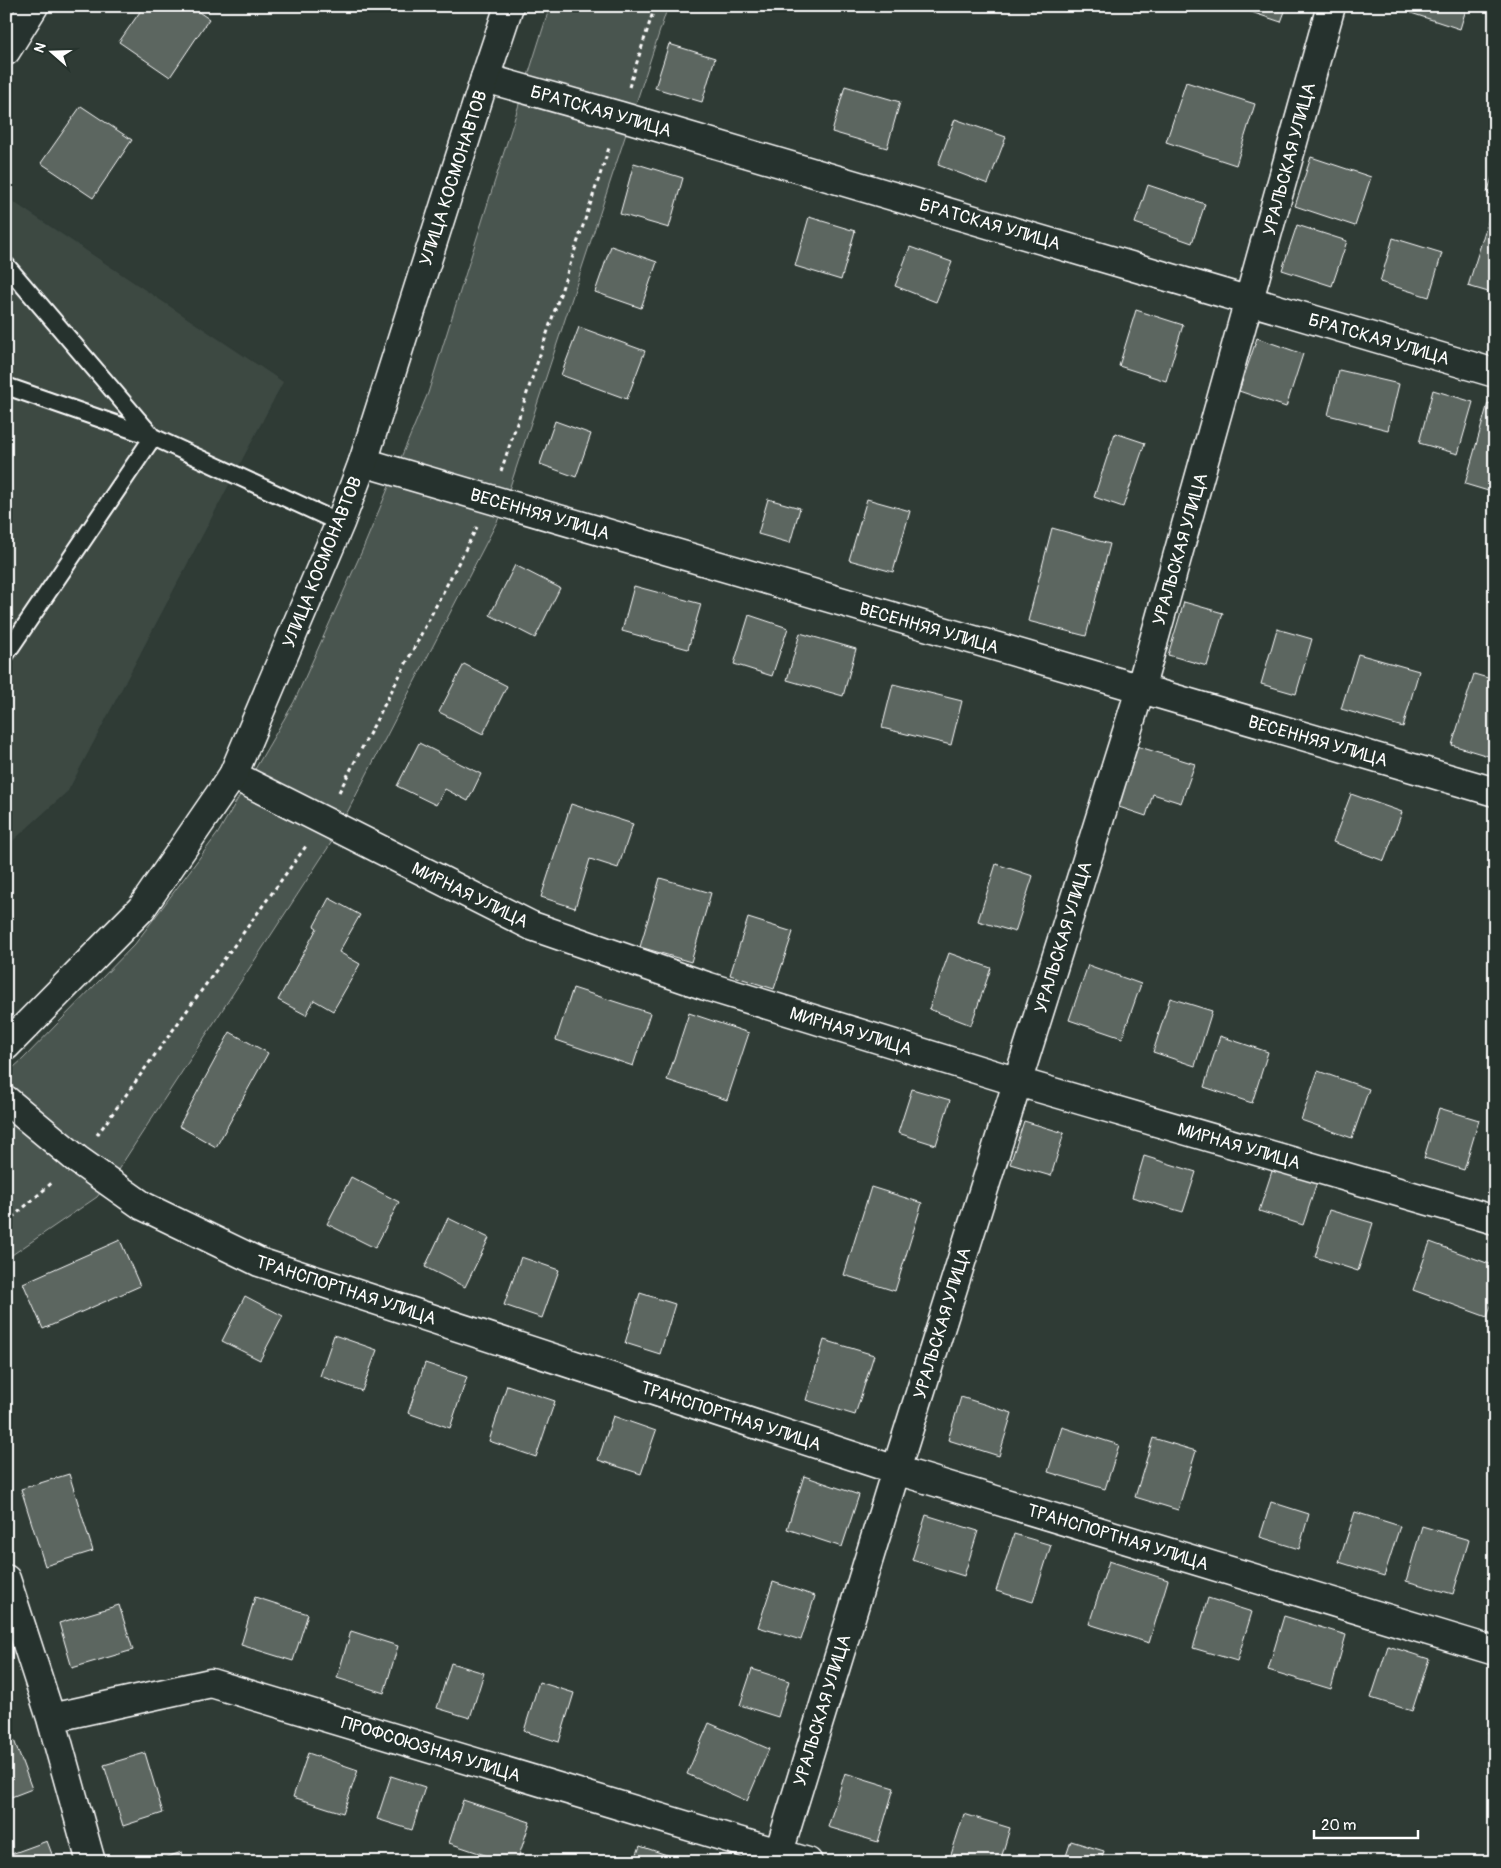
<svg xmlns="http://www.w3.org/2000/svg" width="1501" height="1868" viewBox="0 0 1501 1868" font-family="Pangolin,sans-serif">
  <rect width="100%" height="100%" fill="#2f3b35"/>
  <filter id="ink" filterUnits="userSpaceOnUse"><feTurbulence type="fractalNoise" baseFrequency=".02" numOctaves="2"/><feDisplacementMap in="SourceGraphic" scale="10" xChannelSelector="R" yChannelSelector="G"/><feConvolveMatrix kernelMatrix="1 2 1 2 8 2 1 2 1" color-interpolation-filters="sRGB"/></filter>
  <g filter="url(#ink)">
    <path fill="#3c4842" d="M 6,197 L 283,382 L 68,791 L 6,847 Z"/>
    <path fill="#4a544f" stroke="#a4aaa7" d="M 550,6 L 668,6 L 501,514 L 333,840 L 118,1170 L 97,1197 L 6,1259 L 6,1074 L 23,1059 L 135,944 L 218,833 L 294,702 L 362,551 L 428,393 Z"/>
    <path fill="#5b6661" stroke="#fff" d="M 144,6 L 190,6 L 209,19 L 170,77 L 119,42 Z
      M 1233,6 L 1287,6 L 1281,22 Z
      M 1413,6 L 1467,6 L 1460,29 L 1411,13 Z
      M 669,44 L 715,58 L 702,102 L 655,88 Z
      M 1186,82 L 1255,104 L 1236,165 L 1166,142 Z
      M 845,86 L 900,102 L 887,148 L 832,132 Z
      M 81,106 L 132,140 L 93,198 L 41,163 Z
      M 955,119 L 1006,137 L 988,184 L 938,165 Z
      M 1311,157 L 1371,177 L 1355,226 L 1295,206 Z
      M 634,163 L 683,178 L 669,228 L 620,214 Z
      M 1495,169 L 1495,195 L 1487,193 Z
      M 1148,185 L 1205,204 L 1192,243 L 1135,223 Z
      M 1490,215 L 1495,217 L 1495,294 L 1468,286 Z
      M 809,217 L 855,231 L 841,280 L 795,266 Z
      M 1297,225 L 1347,241 L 1332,286 L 1282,270 Z
      M 1393,238 L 1442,253 L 1429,297 L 1380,282 Z
      M 611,246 L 657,262 L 641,308 L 595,292 Z
      M 910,247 L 952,262 L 936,302 L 895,286 Z
      M 1136,310 L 1183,325 L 1166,381 L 1119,366 Z
      M 579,327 L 645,351 L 627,399 L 561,375 Z
      M 1257,338 L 1303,354 L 1286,407 L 1239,391 Z
      M 1339,370 L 1399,384 L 1388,430 L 1328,415 Z
      M 1433,390 L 1473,402 L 1458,454 L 1419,443 Z
      M 1488,403 L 1495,405 L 1495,493 L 1465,484 Z
      M 555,421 L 591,434 L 576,477 L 540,464 Z
      M 1115,433 L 1145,443 L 1123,507 L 1094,497 Z
      M 768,499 L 800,508 L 790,543 L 758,534 Z
      M 867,499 L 910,511 L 893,572 L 849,560 Z
      M 1052,528 L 1110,544 L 1086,636 L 1028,621 Z
      M 515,565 L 560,588 L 535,638 L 490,615 Z
      M 634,586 L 701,604 L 688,649 L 622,631 Z
      M 1184,602 L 1223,613 L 1207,666 L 1168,655 Z
      M 749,615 L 788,628 L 772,676 L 734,664 Z
      M 1277,629 L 1312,639 L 1296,694 L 1261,684 Z
      M 800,633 L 856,649 L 843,696 L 787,680 Z
      M 1358,654 L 1419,671 L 1403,727 L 1341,709 Z
      M 464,664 L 507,686 L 483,734 L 439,712 Z
      M 1474,674 L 1495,680 L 1495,758 L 1452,745 Z
      M 893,684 L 962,701 L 951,745 L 882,728 Z
      M 419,743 L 481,774 L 468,801 L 445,789 L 436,805 L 397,786 Z
      M 1130,744 L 1195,764 L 1181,803 L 1153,794 L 1146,816 L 1110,804 Z
      M 1351,794 L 1402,812 L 1384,861 L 1333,842 Z
      M 571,804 L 633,824 L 618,868 L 590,859 L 575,908 L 541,897 Z
      M 996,864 L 1033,876 L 1015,932 L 978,921 Z
      M 660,878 L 711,893 L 691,962 L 640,947 Z
      M 329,898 L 360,915 L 339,952 L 360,964 L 333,1011 L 314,1000 L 306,1015 L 278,1000 L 317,928 L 314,926 Z
      M 748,918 L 793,932 L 774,989 L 730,975 Z
      M 949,953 L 991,968 L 971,1025 L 929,1009 Z
      M 1088,965 L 1141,984 L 1122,1038 L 1069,1020 Z
      M 573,988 L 650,1013 L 633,1066 L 556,1040 Z
      M 1170,998 L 1212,1011 L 1195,1066 L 1153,1052 Z
      M 689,1013 L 749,1033 L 727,1100 L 667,1080 Z
      M 230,1032 L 268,1053 L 216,1147 L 179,1126 Z
      M 1220,1036 L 1268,1052 L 1252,1103 L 1204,1087 Z
      M 1318,1071 L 1369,1089 L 1352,1138 L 1301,1120 Z
      M 912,1089 L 950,1100 L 936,1145 L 898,1133 Z
      M 1439,1108 L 1479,1120 L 1464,1170 L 1424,1158 Z
      M 1024,1121 L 1064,1133 L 1051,1176 L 1010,1164 Z
      M 1144,1156 L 1196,1172 L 1183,1212 L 1132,1197 Z
      M 1273,1168 L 1317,1182 L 1303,1225 L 1259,1211 Z
      M 351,1177 L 399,1202 L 375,1248 L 327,1224 Z
      M 871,1187 L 922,1203 L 895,1291 L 844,1275 Z
      M 1329,1210 L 1373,1223 L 1358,1271 L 1315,1257 Z
      M 448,1218 L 489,1238 L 465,1287 L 425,1267 Z
      M 120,1240 L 140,1286 L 43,1329 L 23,1283 Z
      M 1430,1242 L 1495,1266 L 1495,1295 L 1487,1317 L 1413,1290 Z
      M 521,1257 L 559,1270 L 542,1318 L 504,1305 Z
      M 640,1293 L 675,1304 L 660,1354 L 625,1343 Z
      M 245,1296 L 283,1316 L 260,1360 L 222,1341 Z
      M 334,1335 L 377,1350 L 362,1391 L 320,1376 Z
      M 824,1340 L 874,1355 L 855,1415 L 806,1400 Z
      M 425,1363 L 467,1377 L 450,1428 L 408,1413 Z
      M 507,1385 L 555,1401 L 536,1457 L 489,1441 Z
      M 961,1397 L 1012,1413 L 999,1456 L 948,1440 Z
      M 613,1416 L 656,1431 L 641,1474 L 598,1460 Z
      M 1062,1427 L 1119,1445 L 1105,1489 L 1048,1472 Z
      M 1153,1438 L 1196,1451 L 1178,1510 L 1135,1497 Z
      M 69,1474 L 93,1551 L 45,1566 L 21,1489 Z
      M 804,1476 L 859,1495 L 842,1547 L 787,1529 Z
      M 1271,1502 L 1309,1514 L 1299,1549 L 1260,1537 Z
      M 1355,1512 L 1400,1526 L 1384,1576 L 1339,1562 Z
      M 926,1515 L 978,1531 L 964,1576 L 912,1560 Z
      M 1422,1526 L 1469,1540 L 1453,1594 L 1406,1581 Z
      M 1014,1534 L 1051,1545 L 1033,1602 L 996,1591 Z
      M 1109,1561 L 1168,1580 L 1149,1643 L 1089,1624 Z
      M 773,1582 L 815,1596 L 801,1640 L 758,1627 Z
      M 255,1597 L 308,1614 L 293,1661 L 241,1645 Z
      M 1208,1598 L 1252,1612 L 1237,1661 L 1193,1648 Z
      M 119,1605 L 133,1650 L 72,1668 L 59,1623 Z
      M 1284,1616 L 1346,1635 L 1331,1689 L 1268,1670 Z
      M 351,1631 L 398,1646 L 384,1693 L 337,1678 Z
      M 1388,1646 L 1429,1659 L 1412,1711 L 1371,1698 Z
      M 451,1663 L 484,1673 L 470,1718 L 437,1708 Z
      M 752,1669 L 789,1681 L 778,1717 L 740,1705 Z
      M 539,1682 L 574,1693 L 559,1742 L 524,1731 Z
      M 1495,1711 L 1495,1735 L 1488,1733 Z
      M 709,1723 L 769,1749 L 747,1801 L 687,1774 Z
      M 14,1740 L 32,1789 L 6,1799 L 6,1743 Z
      M 145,1753 L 163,1813 L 123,1826 L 104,1765 Z
      M 308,1753 L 358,1770 L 343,1813 L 293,1797 Z
      M 845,1773 L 894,1788 L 878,1842 L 828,1827 Z
      M 391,1776 L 425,1787 L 412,1830 L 377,1819 Z
      M 463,1800 L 530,1822 L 517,1862 L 506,1862 L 449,1843 Z
      M 964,1814 L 1010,1828 L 1000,1862 L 949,1861 Z
      M 47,1841 L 55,1862 L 6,1862 L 6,1856 Z
      M 1071,1841 L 1104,1851 L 1101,1862 L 1064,1862 Z
      M 640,1846 L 682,1860 L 682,1862 L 634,1862 Z
      M 182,1852 L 185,1862 L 151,1862 Z"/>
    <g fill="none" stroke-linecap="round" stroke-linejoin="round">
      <g stroke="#fff" stroke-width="20">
        <path id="lane" d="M 6,265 L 151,435
          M 6,386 L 153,437 L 340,523
          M 6,654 L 153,437"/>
      </g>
      <g stroke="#fff" stroke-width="31">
        <path id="street" d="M 6,51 L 34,6
          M 485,78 L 620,116 L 1495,373
          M 363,462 L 1495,792
          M 233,775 L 532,926 L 706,986 L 1018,1082 L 1495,1220
          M 6,1100 L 78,1160 L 143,1206 L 259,1262 L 896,1470 L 1495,1651
          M 6,1579 L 51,1718 L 91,1862
          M 51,1718 L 211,1683 L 808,1862
          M 776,1862 L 896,1470 L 1140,690 L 1331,6"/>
      </g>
      <g stroke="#fff" stroke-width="31">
        <path id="secondary" d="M 6,1046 L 141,909 L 233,775 L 340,523 L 363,462 L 485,78 L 509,6"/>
      </g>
      <path stroke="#fff" stroke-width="3" stroke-dasharray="4 4" stroke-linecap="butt" d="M 629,87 L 655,6
        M 501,471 L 610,145
        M 339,792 L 477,527
        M 97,1135 L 306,846
        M 6,1223 L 54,1181"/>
      <use href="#lane" stroke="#26332d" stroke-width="16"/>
      <use href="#street" stroke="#26332d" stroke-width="28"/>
      <use href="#secondary" stroke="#26332d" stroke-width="28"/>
    </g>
  </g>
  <g text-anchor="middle" stroke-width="4.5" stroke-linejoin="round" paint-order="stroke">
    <g font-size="18" fill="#fff" stroke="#26332d">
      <text transform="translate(601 111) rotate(16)" y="6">БРАТСКАЯ УЛИЦА</text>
      <text transform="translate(1289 159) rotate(-75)" y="6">УРАЛЬСКАЯ УЛИЦА</text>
      <text transform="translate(453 178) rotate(-72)" y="6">УЛИЦА КОСМОНАВТОВ</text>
      <text transform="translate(990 224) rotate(16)" y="6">БРАТСКАЯ УЛИЦА</text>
      <text transform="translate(1379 339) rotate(16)" y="6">БРАТСКАЯ УЛИЦА</text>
      <text transform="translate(540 514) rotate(16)" y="6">ВЕСЕННЯЯ УЛИЦА</text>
      <text transform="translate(1180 549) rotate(-74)" y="6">УРАЛЬСКАЯ УЛИЦА</text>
      <text transform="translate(322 562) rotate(-68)" y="6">УЛИЦА КОСМОНАВТОВ</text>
      <text transform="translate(929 628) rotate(16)" y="6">ВЕСЕННЯЯ УЛИЦА</text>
      <text transform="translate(1318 741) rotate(16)" y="6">ВЕСЕННЯЯ УЛИЦА</text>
      <text transform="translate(470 895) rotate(26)" y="6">МИРНАЯ УЛИЦА</text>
      <text transform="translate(1063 937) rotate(-73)" y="6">УРАЛЬСКАЯ УЛИЦА</text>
      <text transform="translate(851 1031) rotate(17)" y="6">МИРНАЯ УЛИЦА</text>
      <text transform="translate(1239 1146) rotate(16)" y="6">МИРНАЯ УЛИЦА</text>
      <text transform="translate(346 1290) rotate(18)" y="6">ТРАНСПОРТНАЯ УЛИЦА</text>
      <text transform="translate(942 1323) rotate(-73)" y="6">УРАЛЬСКАЯ УЛИЦА</text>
      <text transform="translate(731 1416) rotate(18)" y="6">ТРАНСПОРТНАЯ УЛИЦА</text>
      <text transform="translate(1118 1537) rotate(17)" y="6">ТРАНСПОРТНАЯ УЛИЦА</text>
      <text transform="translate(822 1710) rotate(-73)" y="6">УРАЛЬСКАЯ УЛИЦА</text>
      <text transform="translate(431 1749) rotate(17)" y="6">ПРОФСОЮЗНАЯ УЛИЦА</text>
    </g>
  </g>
  <rect width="1501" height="1868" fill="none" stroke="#26332d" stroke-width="25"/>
  <rect x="12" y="12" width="1476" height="1843" fill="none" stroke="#fff" stroke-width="2" filter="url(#ink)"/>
  <g transform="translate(52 52) rotate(290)" stroke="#26332d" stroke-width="4" paint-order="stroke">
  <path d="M0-4L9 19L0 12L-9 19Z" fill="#ffffff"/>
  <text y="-8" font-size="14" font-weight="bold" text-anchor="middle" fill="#ffffff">N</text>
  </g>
  <path d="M1314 1830v8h104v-8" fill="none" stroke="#ffffff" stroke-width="2.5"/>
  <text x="1321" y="1830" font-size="15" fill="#ffffff" stroke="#26332d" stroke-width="4" paint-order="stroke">20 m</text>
</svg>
